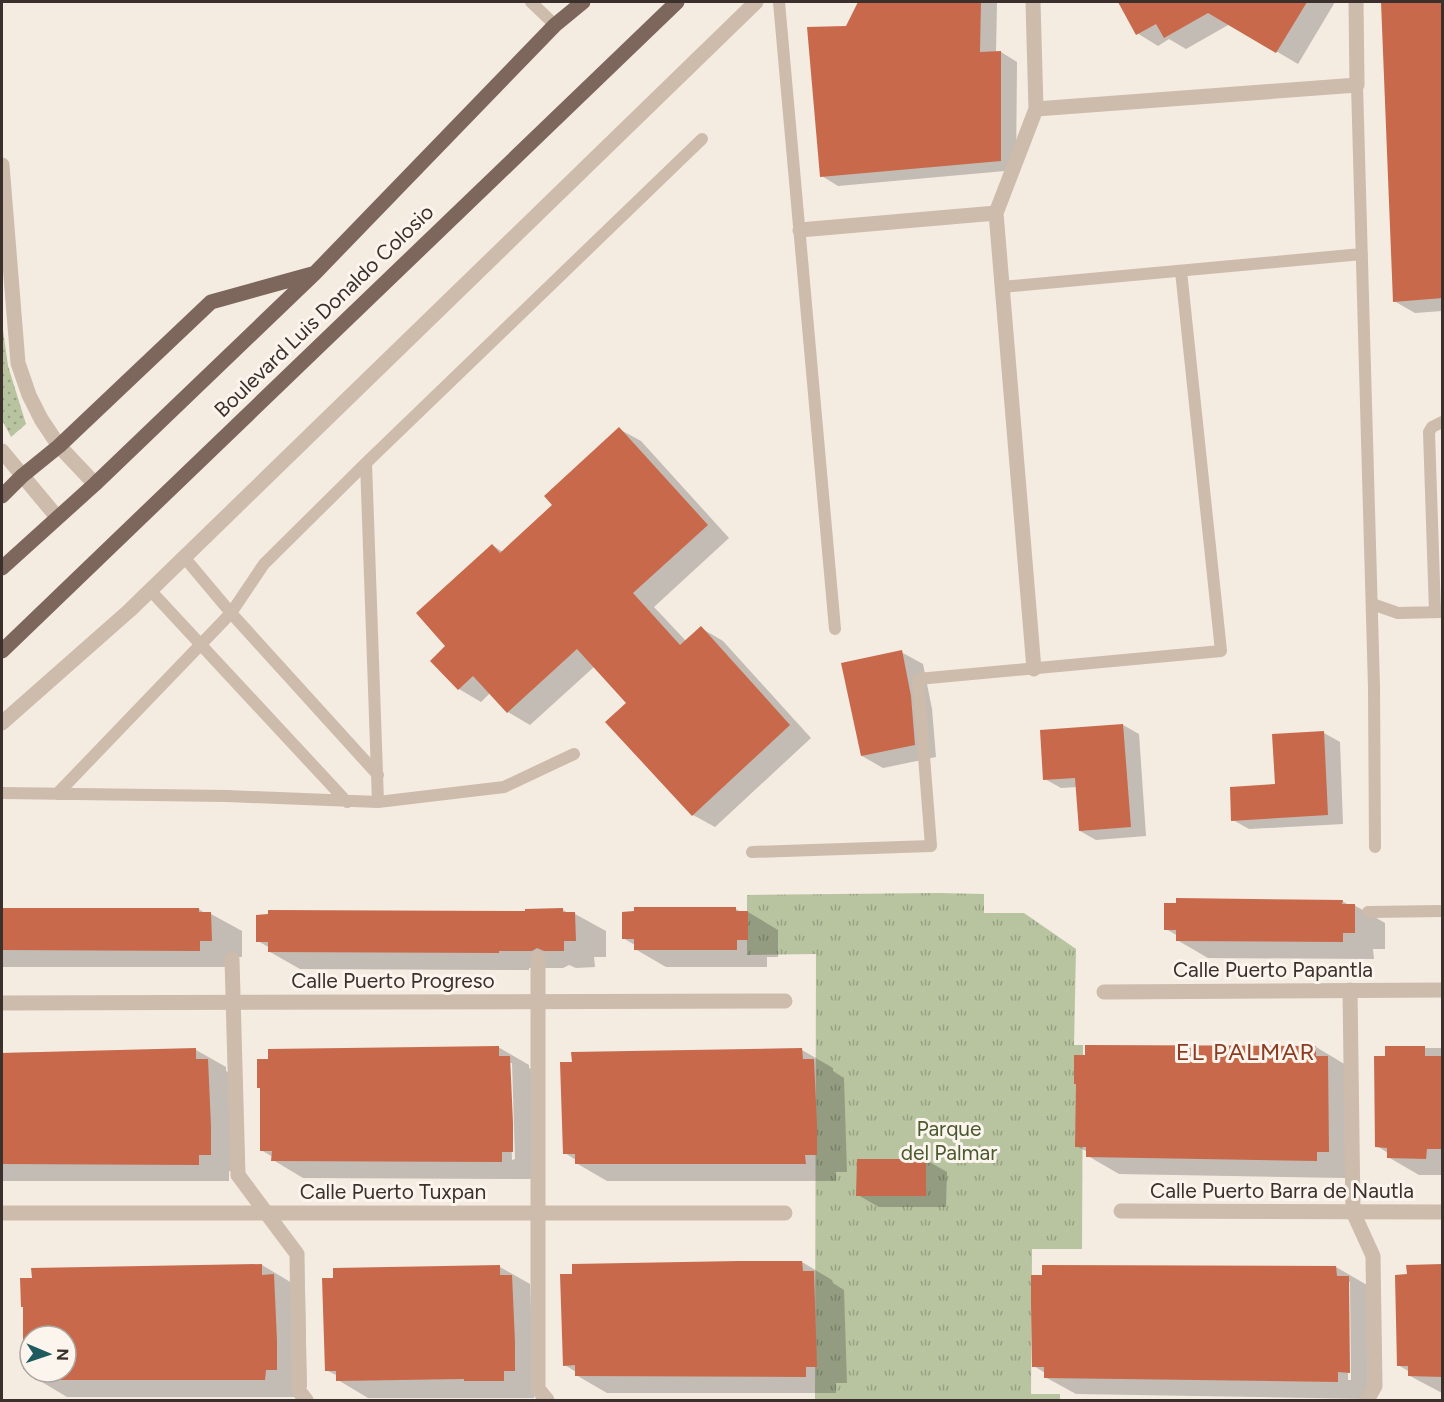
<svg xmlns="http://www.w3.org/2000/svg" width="1444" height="1402" viewBox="0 0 1444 1402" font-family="Figtree,sans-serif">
  <defs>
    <pattern id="park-tufts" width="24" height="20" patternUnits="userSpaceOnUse" patternTransform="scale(1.5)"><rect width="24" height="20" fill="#b8c4a0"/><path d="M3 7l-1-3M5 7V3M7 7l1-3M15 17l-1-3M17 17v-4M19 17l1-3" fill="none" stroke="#97a083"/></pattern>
    <pattern id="garden-dots" width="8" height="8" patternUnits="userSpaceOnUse" patternTransform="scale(1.5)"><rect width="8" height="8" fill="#b8c4a0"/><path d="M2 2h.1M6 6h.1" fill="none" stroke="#97a083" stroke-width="1.8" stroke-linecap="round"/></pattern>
  </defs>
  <rect width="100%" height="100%" fill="#f4ebe1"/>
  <path fill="url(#park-tufts)" d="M 939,893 L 984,894 L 984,913 L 1024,913 L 1076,949 L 1074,1045 L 1083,1045 L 1082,1249 L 1032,1249 L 1031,1394 L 1060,1394 L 1060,1400 L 815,1400 L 816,954 L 747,955 L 747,895 Z"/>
  <path fill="url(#garden-dots)" d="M 2,322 L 8,366 L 26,424 L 11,437 L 2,420 Z"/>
  <path fill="#0003" fill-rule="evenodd" d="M 859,2 L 1015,2 L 997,3 L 996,52 L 1001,52 L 1017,62 L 1016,170 L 838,186 L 822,176 L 847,27 Z
    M 1119,2 L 1335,2 L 1298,64 L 1230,24 L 1186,49 L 1169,39 L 1158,46 L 1137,33 Z
    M 1383,2 L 1442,2 L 1442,311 L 1415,313 L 1394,301 Z
    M 619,429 L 641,441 L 729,538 L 654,607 L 686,641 L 701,628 L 723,641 L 811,738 L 715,827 L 693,815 L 628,703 L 595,666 L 530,725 L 508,712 L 490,693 L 481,702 L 459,689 L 432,661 L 447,646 L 492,545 L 503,552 L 554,505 Z
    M 901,652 L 923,664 L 932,709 L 936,757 L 883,768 L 862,756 Z
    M 1123,725 L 1139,734 L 1146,836 L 1096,840 L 1080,831 L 1077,787 L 1061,788 L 1045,779 Z
    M 1324,733 L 1340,742 L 1343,824 L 1249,829 L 1233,820 L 1276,785 Z
    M 1342,901 L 1349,905 L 1354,905 L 1385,923 L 1385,949 L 1373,949 L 1374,959 L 1208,958 L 1177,940 L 1178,936 L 1166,929 Z
    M 2,909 L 199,909 L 206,914 L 211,914 L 242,931 L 242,957 L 230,957 L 231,967 L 2,967 Z
    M 736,909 L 742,913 L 748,912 L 778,930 L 778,957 L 767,957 L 767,967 L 666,967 L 635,949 L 635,945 L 623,938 L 635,913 Z
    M 563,910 L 570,914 L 575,914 L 606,931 L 606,957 L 594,957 L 595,967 L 576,968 L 569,965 L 563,968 L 529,968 L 529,970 L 300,969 L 270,952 L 270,948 L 258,941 Z
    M 498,1047 L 529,1065 L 529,1068 L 541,1075 L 532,1179 L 303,1178 L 273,1160 L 273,1157 L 261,1150 L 261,1089 L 259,1087 L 270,1061 ZM 509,1063 L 512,1063 L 515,1159 L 512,1160 Z
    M 1316,1047 L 1346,1065 L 1347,1178 L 1119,1174 L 1088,1156 L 1088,1152 L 1076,1146 L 1087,1057 Z
    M 1387,1048 L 1442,1048 L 1442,1175 L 1419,1175 L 1388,1157 L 1388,1153 L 1377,1146 Z
    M 196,1050 L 226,1067 L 226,1071 L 238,1078 L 241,1171 L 229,1171 L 229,1181 L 2,1181 L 2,1053 Z
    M 802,1050 L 833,1068 L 833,1071 L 844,1078 L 847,1172 L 836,1172 L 836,1181 L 607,1181 L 576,1163 L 576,1160 L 565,1153 Z
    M 926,1160 L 947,1172 L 946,1207 L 879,1207 L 858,1195 Z
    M 802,1262 L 832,1280 L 833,1283 L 844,1290 L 847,1383 L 836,1383 L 836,1393 L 607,1393 L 576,1375 L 576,1372 L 565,1365 Z
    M 262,1265 L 292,1283 L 305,1293 L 307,1387 L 296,1387 L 296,1397 L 67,1397 L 37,1379 L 37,1375 L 31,1372 L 66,1372 L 66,1336 L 30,1336 L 30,1371 L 25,1368 L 25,1307 Z
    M 1442,1266 L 1442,1393 L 1410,1376 L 1410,1372 L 1398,1365 L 1408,1276 Z
    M 500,1267 L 530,1284 L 534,1398 L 368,1398 L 338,1380 L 338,1376 L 326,1370 Z
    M 1336,1267 L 1367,1285 L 1368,1399 L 1076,1394 L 1045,1377 L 1045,1373 L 1034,1366 ZM 1347,1282 L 1350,1282 L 1351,1380 L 1348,1380 Z"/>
  <path fill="#c8694b" d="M 858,2 L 981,2 L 980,52 L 1001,51 L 1001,161 L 820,177 L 807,27 L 846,26 Z
    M 1118,2 L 1307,2 L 1276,53 L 1208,13 L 1164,38 L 1156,24 L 1136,35 Z
    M 1381,2 L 1443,2 L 1443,298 L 1393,302 Z
    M 619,427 L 708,525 L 633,593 L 680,645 L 701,626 L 790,725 L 692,816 L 605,722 L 626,703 L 577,649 L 507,713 L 473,676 L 458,690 L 430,661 L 445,646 L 416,613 L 492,544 L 500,553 L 552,505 L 544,496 Z
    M 902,650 L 911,696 L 915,745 L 861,756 L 841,663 Z
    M 1123,724 L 1131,827 L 1079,831 L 1075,778 L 1043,780 L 1040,730 Z
    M 1324,731 L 1328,815 L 1231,821 L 1230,787 L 1275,784 L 1272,734 Z
    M 1176,898 L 1343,900 L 1342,904 L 1355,904 L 1355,933 L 1343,933 L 1343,942 L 1176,941 L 1176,930 L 1164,930 L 1164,903 L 1176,903 Z
    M 634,907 L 736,907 L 736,911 L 748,911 L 748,940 L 737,940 L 737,950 L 634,950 L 634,939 L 622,939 L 622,912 L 634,911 Z
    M 2,908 L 199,908 L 199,912 L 211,912 L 212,941 L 200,941 L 200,951 L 2,950 Z
    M 563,908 L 563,912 L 575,912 L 576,941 L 564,941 L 564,951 L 544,951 L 537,948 L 532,951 L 499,951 L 499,953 L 268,952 L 268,942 L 256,942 L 256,915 L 268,914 L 268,910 L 525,911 L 525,909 Z
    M 1085,1045 L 1316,1046 L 1316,1056 L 1328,1056 L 1329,1152 L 1317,1152 L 1317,1161 L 1086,1157 L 1086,1147 L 1075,1147 L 1076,1084 L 1074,1084 L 1074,1055 L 1085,1055 Z
    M 499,1046 L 499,1056 L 510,1056 L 513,1123 L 513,1152 L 502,1152 L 502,1162 L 271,1161 L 272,1151 L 260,1151 L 260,1088 L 257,1088 L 257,1059 L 268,1059 L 268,1049 Z
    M 1385,1046 L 1425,1046 L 1425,1056 L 1443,1056 L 1443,1149 L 1427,1149 L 1426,1159 L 1387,1158 L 1387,1148 L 1375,1147 L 1374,1056 L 1385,1056 Z
    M 196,1048 L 196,1059 L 208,1059 L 211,1126 L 211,1155 L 199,1155 L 199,1165 L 2,1164 L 2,1053 Z
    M 802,1048 L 803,1059 L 814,1059 L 817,1126 L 817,1155 L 805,1155 L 806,1164 L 575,1164 L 575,1154 L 563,1154 L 560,1062 L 572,1062 L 571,1052 Z
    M 857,1159 L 926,1159 L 926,1196 L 856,1196 Z
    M 739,1261 L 802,1261 L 803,1271 L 814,1271 L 817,1367 L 806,1367 L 806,1377 L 575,1376 L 575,1365 L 563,1366 L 560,1274 L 572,1274 L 572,1264 Z
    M 262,1264 L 262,1275 L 274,1274 L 277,1341 L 277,1370 L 266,1370 L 265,1380 L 35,1380 L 35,1372 L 66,1372 L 66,1336 L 30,1336 L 30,1369 L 23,1369 L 23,1307 L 21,1307 L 20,1278 L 32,1278 L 31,1268 Z
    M 1443,1264 L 1443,1377 L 1408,1376 L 1408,1366 L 1397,1366 L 1395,1275 L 1407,1274 L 1406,1265 Z
    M 500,1265 L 500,1275 L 512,1275 L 515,1342 L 515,1371 L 504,1371 L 504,1381 L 464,1381 L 464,1379 L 336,1381 L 336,1371 L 325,1371 L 322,1278 L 333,1278 L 333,1268 Z
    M 1042,1265 L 1336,1266 L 1337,1276 L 1349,1276 L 1350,1373 L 1338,1372 L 1338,1382 L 1044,1378 L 1044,1367 L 1032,1367 L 1031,1304 L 1031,1275 L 1042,1275 Z"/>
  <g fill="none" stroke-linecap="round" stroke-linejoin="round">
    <path stroke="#cdbbac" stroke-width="12" d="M 531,2 L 555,25
      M 779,2 L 835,629
      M 1357,85 L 1374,687 L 1375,847
      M 1002,287 L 1362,254
      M 366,463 L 378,802
      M 184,557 L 231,613 L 378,775
      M 150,590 L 347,802
      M 1372,604 L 1398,613 L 1441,612
      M 1435,612 L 1429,432 L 1432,427 L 1442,422
      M 2,793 L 227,796 L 378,802 L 504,787 L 574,754
      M 57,794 L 231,613 L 264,564 L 366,463 L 702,139
      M 752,852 L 931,846 L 918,679 L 1221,651 L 1181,271
      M 1368,912 L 1442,911"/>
    <path stroke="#cdbbac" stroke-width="15" d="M 538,958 L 538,1389 L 547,1400
      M 232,959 L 238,1175 L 297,1254 L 299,1391 L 306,1400
      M 1350,990 L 1353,1212 L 1373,1256 L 1375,1386 L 1367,1400"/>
    <path stroke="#cdbbac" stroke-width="15" d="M 1033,2 L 1036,109 L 996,213 L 1034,669
      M 1036,109 L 1357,85 L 1356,2
      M 2,165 L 18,363 L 29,395 L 41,419 L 59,446 L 95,484
      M 800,230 L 996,213
      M 2,451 L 57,517
      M 1104,992 L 1442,990
      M 2,1003 L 785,1001
      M 1121,1211 L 1442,1212
      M 2,1213 L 785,1213"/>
    <path stroke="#cdbbac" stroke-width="15" d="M 2,723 L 130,610 L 756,2"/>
    <path stroke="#7d675c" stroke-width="15" d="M 2,496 L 22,476 L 59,446 L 211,302 L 312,274
      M 2,568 L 95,484 L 315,273 L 555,25 L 583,2
      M 2,651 L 677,2"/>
  </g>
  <g text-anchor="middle" stroke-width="6" stroke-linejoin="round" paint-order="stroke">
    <g font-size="21" fill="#3b302b" stroke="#fbf5ee">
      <text transform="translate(324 311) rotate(-44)" y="7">Boulevard Luis Donaldo Colosio</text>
      <text x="1273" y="977">Calle Puerto Papantla</text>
      <text x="393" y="988">Calle Puerto Progreso</text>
      <text x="1282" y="1198">Calle Puerto Barra de Nautla</text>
      <text x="393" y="1199">Calle Puerto Tuxpan</text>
    </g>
    <g font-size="21" fill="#4a5a2e" stroke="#fbf5ee">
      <text x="949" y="1136">Parque<tspan x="949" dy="24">del Palmar</tspan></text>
    </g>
    <g font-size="24" letter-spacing="1.5" fill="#8c3b22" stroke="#fbf5ee">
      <text x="1246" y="1060">EL PALMAR</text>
    </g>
  </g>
  <rect width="1444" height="1402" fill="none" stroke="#3b302b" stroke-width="6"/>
  <g transform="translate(48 1354) rotate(92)"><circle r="28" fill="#fbf5ee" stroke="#aea6a0" stroke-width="1.5"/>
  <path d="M0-4.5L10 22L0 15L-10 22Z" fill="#1f5a5e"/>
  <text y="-9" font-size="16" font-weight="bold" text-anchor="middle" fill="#3b302b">N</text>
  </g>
</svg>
